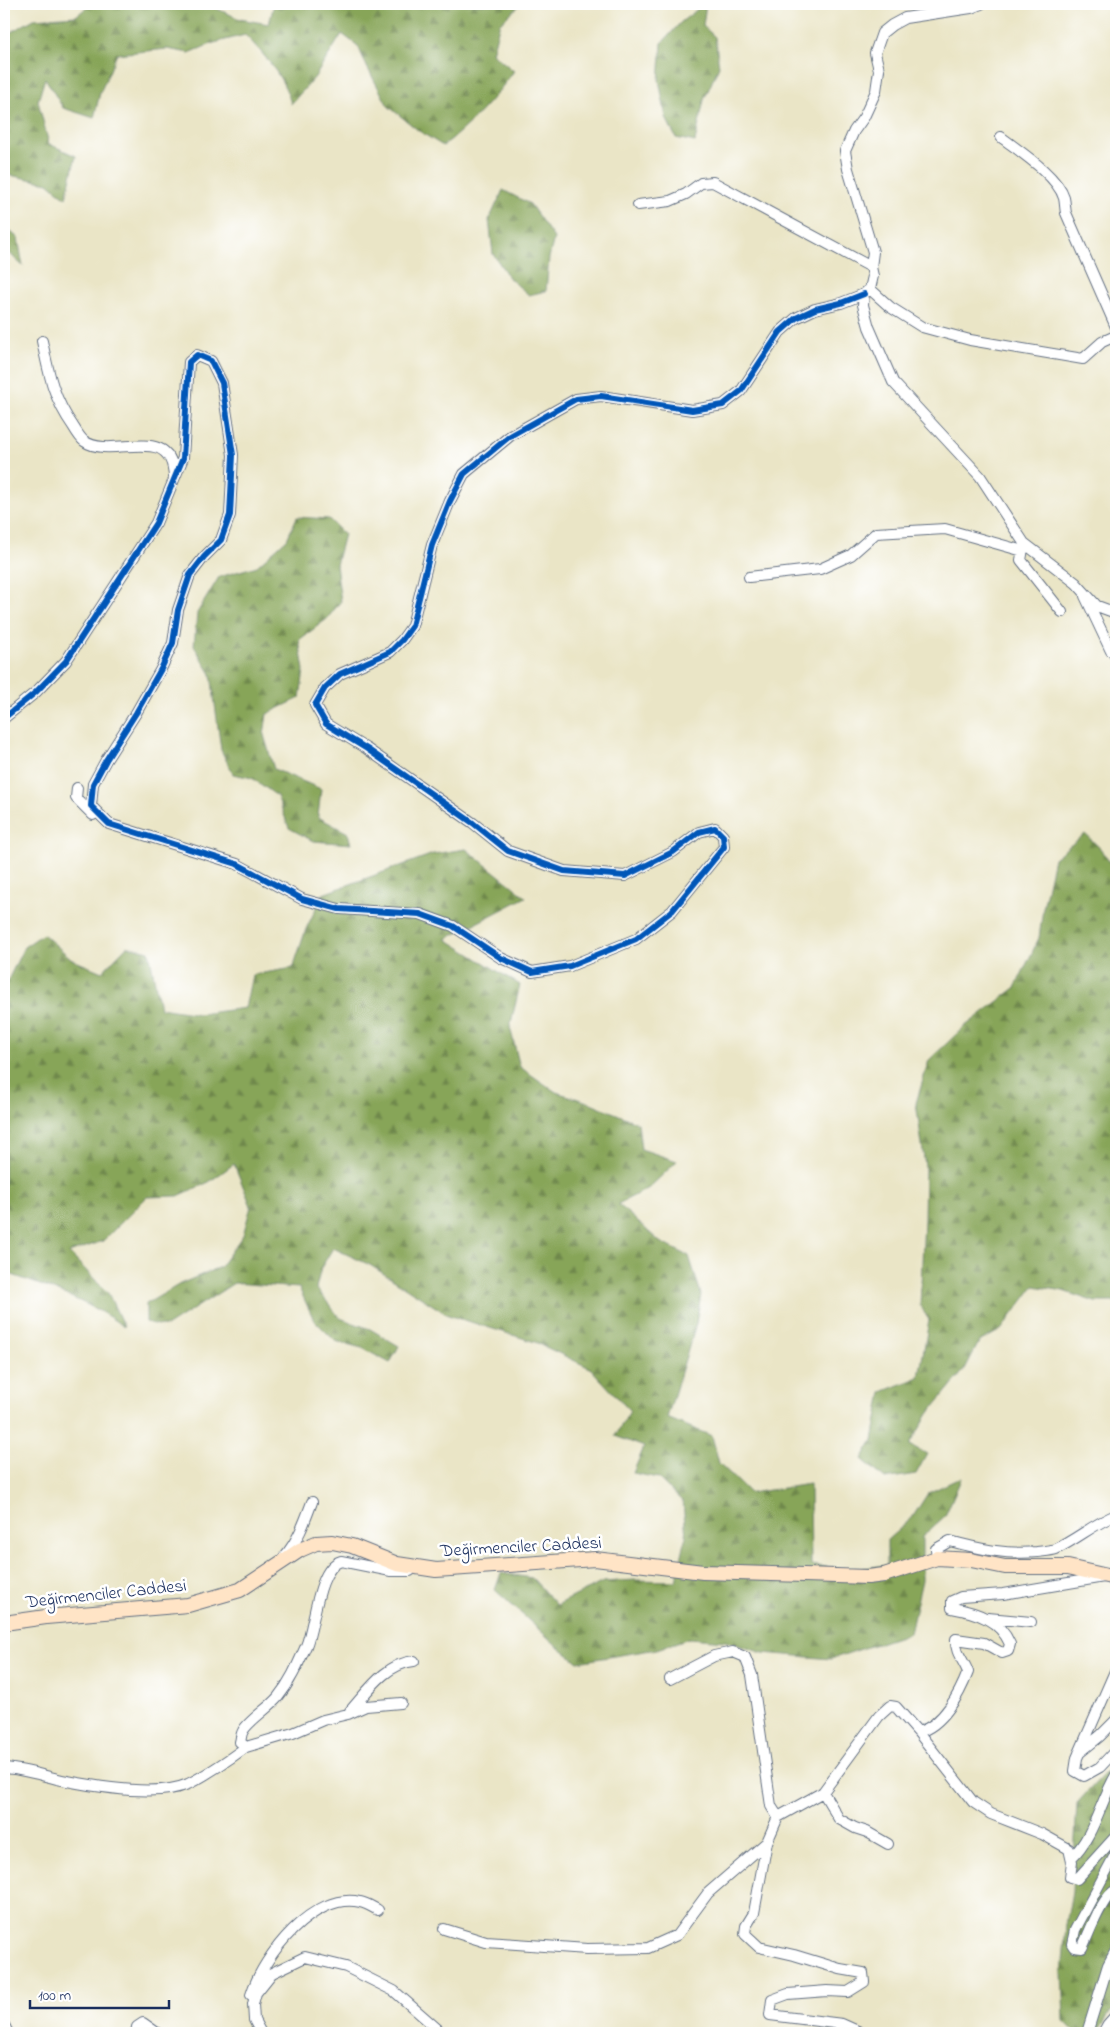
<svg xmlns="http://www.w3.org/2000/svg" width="1120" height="2037" viewBox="0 0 1120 2037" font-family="'Indie Flower',sans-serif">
  <defs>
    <pattern id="forest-firs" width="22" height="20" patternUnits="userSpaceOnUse" patternTransform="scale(1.25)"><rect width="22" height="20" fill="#87a558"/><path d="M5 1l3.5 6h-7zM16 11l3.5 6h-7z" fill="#6e874c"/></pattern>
  </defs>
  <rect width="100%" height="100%" fill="#fff"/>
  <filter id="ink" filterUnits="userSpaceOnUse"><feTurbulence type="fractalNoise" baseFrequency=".02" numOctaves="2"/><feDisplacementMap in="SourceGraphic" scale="10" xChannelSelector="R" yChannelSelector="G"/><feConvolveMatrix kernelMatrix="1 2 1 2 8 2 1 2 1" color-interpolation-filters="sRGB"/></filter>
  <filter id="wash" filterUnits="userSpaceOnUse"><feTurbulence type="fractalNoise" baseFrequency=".0096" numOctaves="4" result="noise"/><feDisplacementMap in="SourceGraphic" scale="20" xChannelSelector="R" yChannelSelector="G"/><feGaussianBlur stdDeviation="1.12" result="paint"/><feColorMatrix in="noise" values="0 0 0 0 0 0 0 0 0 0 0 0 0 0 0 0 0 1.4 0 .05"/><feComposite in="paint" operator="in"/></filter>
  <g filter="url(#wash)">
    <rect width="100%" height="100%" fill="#eae5c6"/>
    <path fill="url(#forest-firs)" stroke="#516a5b" d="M 91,4 L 190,4 L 211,6 L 240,19 L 269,24 L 274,4 L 521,4 L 500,23 L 492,53 L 514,71 C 494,99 471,124 443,146 L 419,131 L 388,106 L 367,67 L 358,46 L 342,34 L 315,77 L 291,104 C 284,77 264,54 245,35 L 214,43 L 189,53 L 167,49 L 117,54 L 100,93 L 94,118 L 63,108 L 45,78 L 38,101 L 49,144 L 76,156 L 66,198 L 48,183 L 4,174 L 4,36 L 34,19 L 76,16 Z
      M 704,4 L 706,4 L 703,26 L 715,37 L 719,66 L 704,100 L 695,142 L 676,138 L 666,118 L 659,80 L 662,43 L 681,22 Z
      M 503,190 L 530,204 L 554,238 L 549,258 L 546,291 L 529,295 L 510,279 L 493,254 L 489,220 Z
      M 4,226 L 18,238 L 23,266 C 6,251 4,249 4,226 Z
      M 297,517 L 329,519 L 344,534 L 336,565 L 341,601 L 327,619 L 299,640 L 304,670 L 300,698 L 267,714 L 264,735 L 274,769 L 321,789 L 318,817 L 348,833 L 351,844 L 313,841 L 289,828 L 277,796 L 252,778 L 233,774 L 221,750 L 211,674 L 194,646 L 197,613 L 219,577 L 257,566 L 287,539 Z
      M 1085,834 L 1100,848 L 1116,872 L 1116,1302 L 1095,1302 L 1063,1291 L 1034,1286 L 1001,1330 L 979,1342 L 965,1369 L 928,1414 L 910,1445 L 927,1454 L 916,1474 L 885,1479 L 862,1459 L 873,1440 L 882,1392 L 919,1377 L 929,1320 L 920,1306 L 924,1220 L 925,1166 L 916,1103 L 929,1060 L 964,1027 L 1015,988 L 1039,938 L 1043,908 L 1054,858 Z
      M 466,849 L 526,897 L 446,939 L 520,985 L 510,1027 L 520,1067 L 556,1092 L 591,1103 L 638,1123 L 641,1149 L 677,1161 L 649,1188 L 618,1204 L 660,1242 L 689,1256 L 701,1294 L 696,1324 L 667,1418 L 712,1436 L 719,1463 L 750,1493 L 810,1484 L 811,1565 L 848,1570 L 887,1565 L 887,1540 L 912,1518 L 928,1493 L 962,1477 L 945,1516 L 922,1537 L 922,1580 L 910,1633 L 831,1659 L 763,1653 L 725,1641 L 689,1638 L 657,1649 L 578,1662 L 555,1644 L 495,1590 L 501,1573 L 532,1578 L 557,1605 L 603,1582 L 635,1580 L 676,1581 L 686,1537 L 683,1502 L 658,1478 L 633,1473 L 644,1447 L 615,1436 L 630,1411 L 590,1368 L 535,1342 L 448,1315 L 370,1265 L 333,1248 L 321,1268 L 316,1288 L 340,1318 L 370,1329 L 399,1346 L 390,1363 L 362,1348 L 335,1341 L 314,1320 L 299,1288 L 234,1283 L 166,1327 L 146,1322 L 146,1304 L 180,1284 L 220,1267 L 243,1235 L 251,1206 L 234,1164 L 209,1182 L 178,1196 L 147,1197 L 103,1241 L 69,1253 L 108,1293 L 124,1327 C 88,1300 45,1287 4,1272 L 4,988 L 24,947 L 43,934 L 73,960 L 102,972 L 127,946 L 149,951 L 160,1008 L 199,1014 L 245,1008 L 252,975 L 293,968 L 306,929 L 323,894 L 433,854 Z
      M 1116,1761 L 1116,1800 L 1114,1808 L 1116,1817 L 1116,2010 L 1108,2016 L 1097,2033 L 1076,2033 L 1064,2021 L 1062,1973 L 1066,1925 L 1072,1891 L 1077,1803 Z"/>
  </g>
  <g filter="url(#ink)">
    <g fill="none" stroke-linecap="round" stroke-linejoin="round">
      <g stroke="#636f82" stroke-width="12">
        <path id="street" d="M 1001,137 C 1019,151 1057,175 1064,198 C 1065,202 1065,208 1066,213 L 1116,327
          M 638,205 L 670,201 L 686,194 L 701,183 L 713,182 L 871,267 L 873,276 L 870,289 L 890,307 L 922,327 L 970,340 L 1083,359 L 1102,342 L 1113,337 L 1116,338
          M 871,267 L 873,252 L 848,169 L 845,151 L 854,131 L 864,117 L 876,91 L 879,70 L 875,53 L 882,33 L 892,25 L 905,18 L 971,8 L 981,4
          M 867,291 L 864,294 L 863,305 L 869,327 L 893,382 L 980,476 L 1024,543 L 1076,583 L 1097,606 L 1116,613
          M 42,341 C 49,374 53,398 73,426 C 76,431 80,438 84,441 C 112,461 172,421 174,477
          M 1024,544 L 1021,560 L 1062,612
          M 749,577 L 820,569 L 851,555 L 876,533 L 945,529 L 1023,551
          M 1085,596 L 1111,651
          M 4,718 L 36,692 L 66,661 L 156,523 L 183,458 L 189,362 L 197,355 L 211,361 L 222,383 L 233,455 L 230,515 L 221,540 L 204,557 L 190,575 L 178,610 L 173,643 L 161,669 L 136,713 L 106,760 L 93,784 L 91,806 L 109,824 L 237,864 L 302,899 L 339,909 L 420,914 L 453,926 L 501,958 L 532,972 L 570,966 L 636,939 L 672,911 L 724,847 L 723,836 L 715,828 L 699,832 L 673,852 L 625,876 L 564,871 L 508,851 L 473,823 L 367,749 L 326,724 L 315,705 L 325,688 L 340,674 L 390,652 L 402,640 L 412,626 L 432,545 L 450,501 L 464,474 L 510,436 L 576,399 L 601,396 L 692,410 L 723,405 L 741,391 L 780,332 L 796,318 L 815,309 L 841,303 L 864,294
          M 77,788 L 76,798 L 93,815
          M 284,1557 C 298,1541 305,1521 312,1502
          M 937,1558 L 936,1549 L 950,1541 C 979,1549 1007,1555 1037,1552 C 1043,1551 1050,1551 1056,1549 C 1077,1539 1095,1523 1116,1515
          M 988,1618 L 1031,1622
          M 1116,1669 L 1077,1758 L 1075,1771 L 1084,1776 L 1100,1767 L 1116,1750
          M 670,1679 L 714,1656 L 733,1652 L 745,1657 L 752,1675 L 771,1806 L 778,1817 L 823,1792 L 879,1716 L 890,1706 L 896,1707 L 918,1732 C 943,1726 960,1693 968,1672 C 963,1659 955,1653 956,1639 L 984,1643 L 1002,1653 L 1008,1651 L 1010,1644 C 1000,1620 976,1612 952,1608 L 952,1601 L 961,1597 L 1003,1594 L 1104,1577
          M 401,1703 L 366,1706 L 348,1714 L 323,1720 L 293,1733 L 246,1747 L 240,1742 C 241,1739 241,1734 243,1731 C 247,1722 270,1707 278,1697 C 291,1681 298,1664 306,1646 C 315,1626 317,1568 341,1561 L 391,1571 L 410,1571
          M 350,1711 C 368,1691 385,1664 414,1661
          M 918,1732 L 973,1802 L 991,1814 L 1042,1834 L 1069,1849 L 1072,1862 L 1070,1877 L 1077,1879 L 1116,1836
          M 1079,1753 L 1100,1736 L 1116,1720
          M 4,1768 C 25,1769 46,1777 67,1781 C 98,1787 159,1797 188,1784 C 208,1774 227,1761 246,1747
          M 823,1792 L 839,1819 L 855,1828 L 867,1832 L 888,1844
          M 767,1842 L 754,1913 L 746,1926 L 745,1934 L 759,1947 L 794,1955 L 840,1969 L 863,1973 L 864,1982 L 848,1992 L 827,1991 L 788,1994 L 772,2000 L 770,2015 L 842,2024 L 862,2033
          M 1116,1853 L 1075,1930 L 1072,1944 L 1074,1947 L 1082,1948 C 1089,1934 1102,1896 1116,1890
          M 1071,1858 C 1094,1837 1100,1802 1116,1775
          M 444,1929 L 486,1942 L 587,1949 L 648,1948 L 677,1935 L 708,1893 L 767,1842 L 778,1817
          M 251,1995 C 263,1956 314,1891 360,1902 C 366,1903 372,1907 378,1910
          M 4,2025 L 8,2033
          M 136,2033 L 137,2027 L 143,2023 L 157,2033
          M 261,2033 L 254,2020 L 253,2004 L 256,1993 L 272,1973 L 305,1957 L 346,1967 L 394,1991 L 442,2033
          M 1087,2033 L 1108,1965 L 1116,1950
          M 1103,2033 L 1108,2024 L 1116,2015"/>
      </g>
      <g stroke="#636f82" stroke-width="16">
        <path id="secondary" d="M 4,1623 L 46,1617 L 188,1605 L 240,1590 L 300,1550 L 316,1543 L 332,1542 L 352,1546 L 397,1564 L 436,1570 L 595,1559 L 703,1572 L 868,1577 L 884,1575 L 937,1558 L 971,1560 L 1005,1567 L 1068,1567 L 1116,1578"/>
      </g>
      <use href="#street" stroke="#fff" stroke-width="10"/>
      <use href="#secondary" stroke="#ffe4c6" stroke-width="14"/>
      <g stroke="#fff" stroke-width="9">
        <path id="cycleway" d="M 4,718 L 36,692 L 66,661 L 156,523 L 183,458 L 189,362 L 197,355 L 211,361 L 222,383 L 233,455 L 230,515 L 221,540 L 204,557 L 190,575 L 178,610 L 173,643 L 161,669 L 136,713 L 106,760 L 93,784 L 91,806 L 109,824 L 237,864 L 302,899 L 339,909 L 420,914 L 453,926 L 501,958 L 532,972 L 570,966 L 636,939 L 672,911 L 724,847 L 723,836 L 715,828 L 699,832 L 673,852 L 625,876 L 564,871 L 508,851 L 473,823 L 367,749 L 326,724 L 315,705 L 325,688 L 340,674 L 390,652 L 402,640 L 412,626 L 432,545 L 450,501 L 464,474 L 510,436 L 576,399 L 601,396 L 692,410 L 723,405 L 741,391 L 780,332 L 796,318 L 815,309 L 841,303 L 864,294"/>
      </g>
      <use href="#cycleway" stroke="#0057b8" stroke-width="6"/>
    </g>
  </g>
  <g text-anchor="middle" stroke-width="5" stroke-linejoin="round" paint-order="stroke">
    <g font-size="18" fill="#1b2f5e" stroke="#fff">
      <text transform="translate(521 1546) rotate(-3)" y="6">Değirmenciler Caddesi</text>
      <text transform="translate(106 1593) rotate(-6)" y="6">Değirmenciler Caddesi</text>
    </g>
  </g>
  <rect width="1120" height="2037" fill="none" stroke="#fff" stroke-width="20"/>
  <path d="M30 2000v8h139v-8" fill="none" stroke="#1b2f5e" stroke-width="2.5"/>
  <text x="38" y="2000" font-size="15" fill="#1b2f5e" stroke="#ffffff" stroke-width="4" paint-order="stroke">100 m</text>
</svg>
